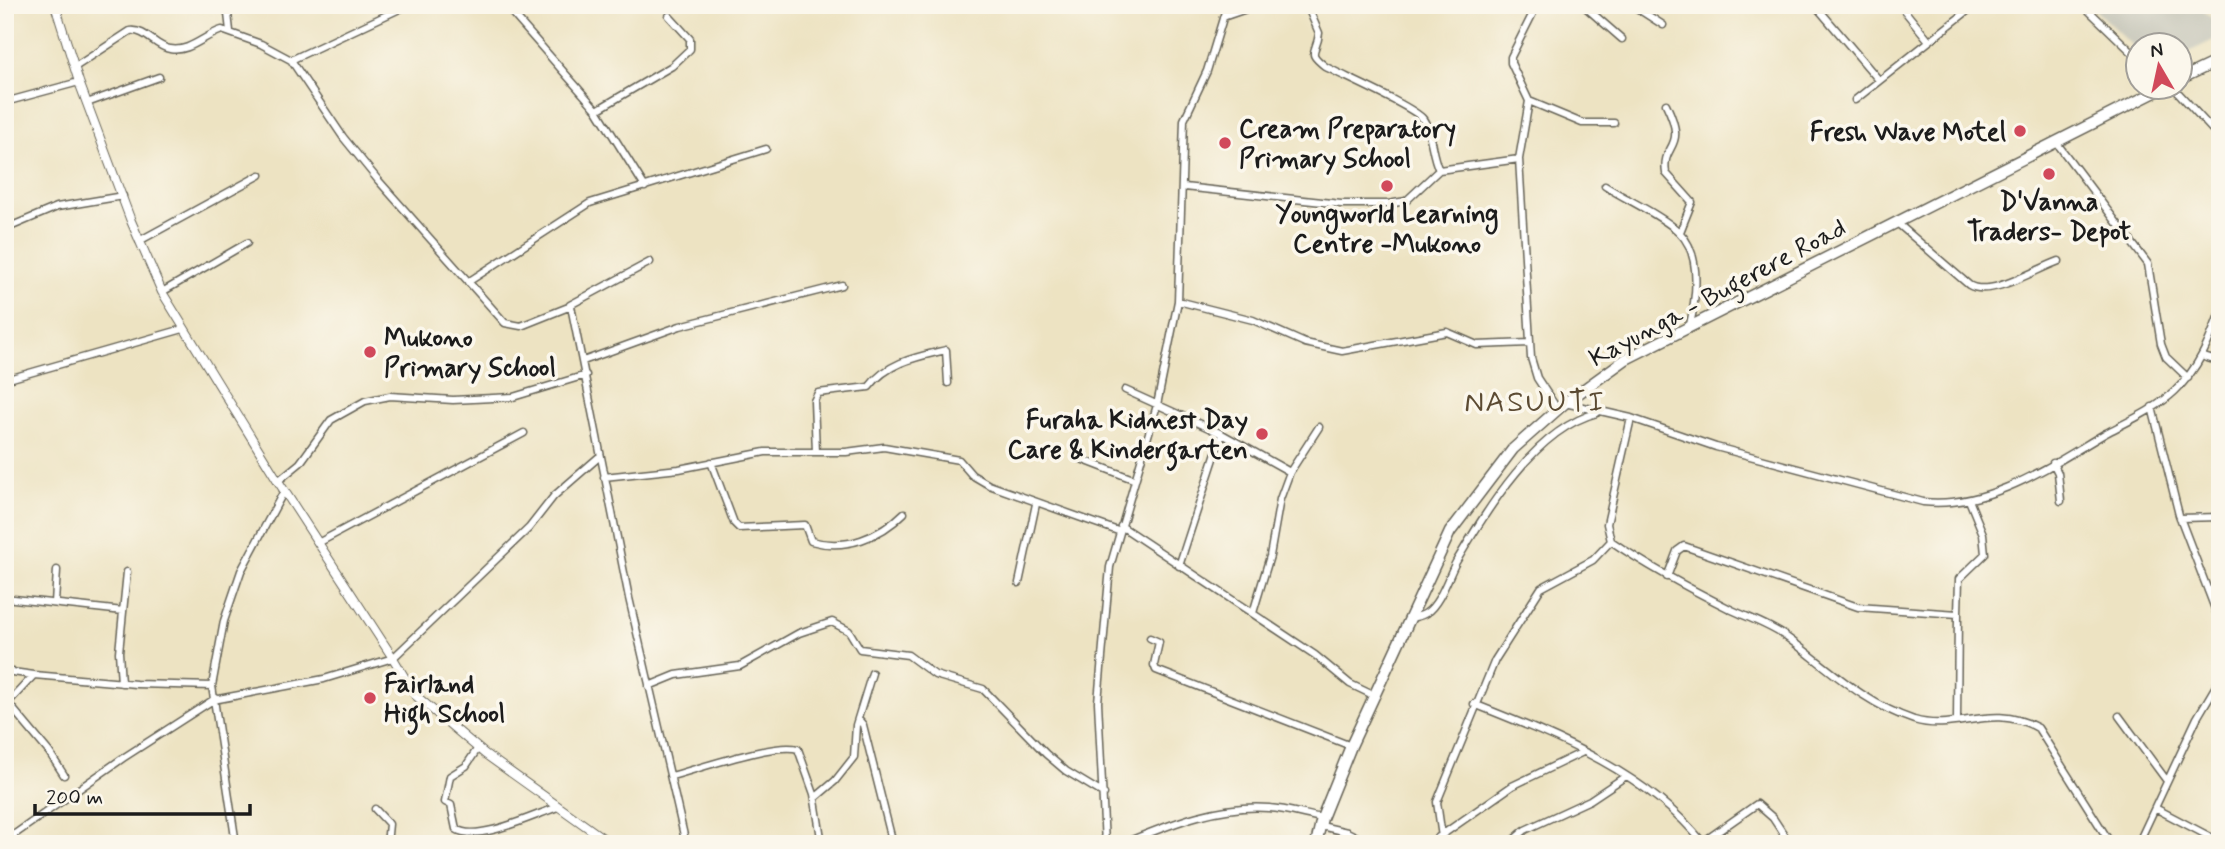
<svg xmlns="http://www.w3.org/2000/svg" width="2225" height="849" viewBox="0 0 2225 849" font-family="Mynerve,sans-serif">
  <rect width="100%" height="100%" fill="#fbf7ec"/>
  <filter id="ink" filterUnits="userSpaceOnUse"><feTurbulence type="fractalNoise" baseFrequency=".0143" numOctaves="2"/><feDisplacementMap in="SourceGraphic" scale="14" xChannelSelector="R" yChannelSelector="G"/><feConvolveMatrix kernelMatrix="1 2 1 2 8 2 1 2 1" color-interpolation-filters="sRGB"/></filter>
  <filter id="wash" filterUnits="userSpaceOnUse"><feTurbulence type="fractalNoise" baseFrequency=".00686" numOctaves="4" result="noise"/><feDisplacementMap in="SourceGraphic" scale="28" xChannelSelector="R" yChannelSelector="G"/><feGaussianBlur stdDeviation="1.57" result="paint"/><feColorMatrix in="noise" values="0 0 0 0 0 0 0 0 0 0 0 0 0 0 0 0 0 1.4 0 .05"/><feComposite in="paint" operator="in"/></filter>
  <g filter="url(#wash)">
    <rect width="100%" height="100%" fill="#ede3c2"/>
    <path fill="#c5c5b8" d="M 2090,5 L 2198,5 L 2220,27 L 2220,37 L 2180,56 L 2180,46 L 2138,46 L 2137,50 Z"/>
  </g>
  <g filter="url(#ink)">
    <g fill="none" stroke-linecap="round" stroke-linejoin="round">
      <g stroke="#656256" stroke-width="9">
        <path id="minor" d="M 227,5 L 230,31
          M 505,5 L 597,110 L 645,187
          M 1307,5 L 1319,33 C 1317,54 1305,51 1326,67 C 1343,76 1414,107 1423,119 C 1432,131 1431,155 1439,170
          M 1537,5 L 1511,57 L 1511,63 L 1529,101 L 1519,159 L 1531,358 L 1537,378 L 1558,410
          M 1583,5 L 1622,39
          M 1632,5 L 1663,25
          M 1815,5 L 1878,79
          M 1900,5 L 1929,41
          M 2083,5 L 2138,58
          M 1753,7 L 1755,5
          M 1223,17 L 1258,5
          M 291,60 L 408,5
          M 75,67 L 130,31 C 146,29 155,47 170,49 C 189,53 205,35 222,30 L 261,44 L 291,60 L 343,137 L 378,180 L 505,323 L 521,326 L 571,306 L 629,598 L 686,844
          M 2174,88 L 2220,138
          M 1855,100 L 1975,5
          M 1529,101 L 1582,123 L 1614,123
          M 5,102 L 79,82
          M 87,103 L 159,77
          M 1666,104 C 1689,151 1661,142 1666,173 L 1692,202 L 1680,232
          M 597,110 L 672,66 L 690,49 L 690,39 L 669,16
          M 2056,142 L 2148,264 L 2161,344 L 2166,357 L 2188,378
          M 1605,186 C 1627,200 1661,215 1679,232 C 1702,254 1696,298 1690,325
          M 1184,187 L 1341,204 L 1388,204 L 1406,201 L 1439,170 L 1519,159
          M 1896,222 L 1969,285 C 1990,298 2034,270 2059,261
          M 5,229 L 57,207 L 123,196
          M 139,241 L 260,175
          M 468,282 L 590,203 L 766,149
          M 162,292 L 247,243
          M 1178,301 L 1253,320 L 1305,343 L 1342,351 L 1447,332 L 1477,345 L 1530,343
          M 570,305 L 650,262
          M 2204,357 L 2220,362
          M 583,361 L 680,326 L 842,285
          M 5,380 L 183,329
          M 1125,390 L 1222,434 L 1290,472 L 1280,499 L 1270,556 L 1253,613
          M 1565,403 L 1631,418 L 1716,447 L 1923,502 C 1990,509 2051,465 2106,433 C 2129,421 2156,409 2175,391 C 2199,368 2209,342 2220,312
          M 2152,407 L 2179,515 L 2220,622
          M 1631,418 L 1607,524 L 1611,541 C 1650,568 1690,589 1732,610 C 1749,618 1769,625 1785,636 C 1827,666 1862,703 1914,720 C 1958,733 1990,702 2038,728 L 2111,844
          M 816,452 L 814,401 L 818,393 L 869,387 C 888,362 917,357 946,350 L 948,383
          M 1081,459 L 1133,479
          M 711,462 L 734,523 L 739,528 L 805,525 L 811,541 C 846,551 880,537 904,513
          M 2053,463 L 2058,473 L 2061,501
          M 1290,472 L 1319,427
          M 604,477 L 679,469 L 765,452 L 846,452 L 884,447 L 959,460 L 972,475 L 989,485 L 1118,531
          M 278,481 L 300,463 L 331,420 L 365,401 L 390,396 L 453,400 L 513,397 L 586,375
          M 2180,518 L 2220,517
          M 1121,526 L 1315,655 L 1350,684 L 1373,695
          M 318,543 L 524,433
          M 1179,566 L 1222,434
          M 1667,577 L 1677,551 L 1684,546 L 1858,607 L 1958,614 L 1957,720
          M 1019,583 L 1036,504
          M 2208,591 L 2220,588
          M 5,598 L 123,611
          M 55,603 L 57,570
          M 1958,614 L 1959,579 L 1985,554 L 1983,534 L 1969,500
          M 1411,618 C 1415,617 1422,616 1426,613 C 1440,604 1448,577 1456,562 C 1487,510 1535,429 1597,413
          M 1150,638 L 1159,642 L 1154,665 L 1156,670 L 1351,746
          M 5,671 L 34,675
          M 121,683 L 119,652 L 127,572
          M 649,686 L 676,675 L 740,666 L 799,633 L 832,622 L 849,631 L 860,649 L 908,655 L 935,675 L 983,689 L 1046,754 L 1066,771 L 1104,794
          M 8,703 L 49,752 L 64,775
          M 1474,704 C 1557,737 1647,772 1704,844
          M 5,706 L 34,675 L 136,684 L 212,686
          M 2119,716 L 2167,781
          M 858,719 L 863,725 L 893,844
          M 478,748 L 466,766 L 450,776 L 445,802 L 451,805 L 456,829 C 477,843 534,815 558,807
          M 671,776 C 698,769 775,742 798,749 L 814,794 L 822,844
          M 815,798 L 835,781 L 854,757 L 856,725 L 872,673
          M 375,809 L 389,824 L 387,844
          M 2157,809 L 2220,842
          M 1321,826 L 1347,832 L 1371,844
          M 5,841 L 123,758 L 213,700 L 324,679 L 393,658 L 529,528 L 554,496 L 600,456
          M 1703,842 L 1757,804 L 1773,818 L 1790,844
          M 236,844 L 212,686 L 224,621 L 241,571 L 284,491
          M 1105,844 L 1098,702 L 1110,567 L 1157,405 L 1178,301 L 1184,120 L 1207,71 L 1227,5
          M 1122,844 C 1169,825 1217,804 1269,808 C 1287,809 1305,815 1322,818
          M 1429,844 L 1512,786 L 1583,752
          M 1443,844 L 1437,802 L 1495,660 L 1541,588 L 1593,560 L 1611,541
          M 1509,844 L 1525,830 L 1590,800 L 1626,776
          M 2138,844 L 2197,718 L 2220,679"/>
      </g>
      <g stroke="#656256" stroke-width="10">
        <path id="tertiary" d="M 55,5 L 79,82 L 131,221 L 162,292 L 278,481 L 393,658 L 415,695 L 485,754 L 611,844"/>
      </g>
      <g stroke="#656256" stroke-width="13">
        <path id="primary" d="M 2180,79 L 2220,60
          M 1316,844 L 1322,818 L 1351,746 L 1450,532 L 1513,449 L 1565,403 L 1626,359 L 2163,88"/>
      </g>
      <use href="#minor" stroke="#fff" stroke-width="6"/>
      <use href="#tertiary" stroke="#fff" stroke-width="8"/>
      <use href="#primary" stroke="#fff" stroke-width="10"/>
    </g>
  </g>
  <g fill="#d1495b" stroke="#fbf7ec" stroke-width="2.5">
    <circle cx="2020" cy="131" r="7"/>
    <circle cx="1225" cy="143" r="7"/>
    <circle cx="2049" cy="174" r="7"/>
    <circle cx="1387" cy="186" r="7"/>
    <circle cx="370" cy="352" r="7"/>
    <circle cx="1262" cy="434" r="7"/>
    <circle cx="370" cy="698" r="7"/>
  </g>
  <g text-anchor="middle" stroke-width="7" stroke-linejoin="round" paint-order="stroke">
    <g font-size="26" font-weight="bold" fill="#1c1c1c" stroke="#fbf7ec" text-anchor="start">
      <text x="1239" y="137">Cream Preparatory<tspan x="1239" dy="30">Primary School</tspan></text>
      <text x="2006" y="140" text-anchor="end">Fresh Wave Motel</text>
      <text x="2049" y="210" text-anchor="middle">D'Vanna<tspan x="2049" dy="30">Traders- Depot</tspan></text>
      <text x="1387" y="222" text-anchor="middle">Youngworld Learning<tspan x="1387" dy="30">Centre -Mukono</tspan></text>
      <text x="384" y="346">Mukono<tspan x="384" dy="30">Primary School</tspan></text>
      <text x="1248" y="428" text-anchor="end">Furaha Kidnest Day<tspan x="1248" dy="30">Care &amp; Kindergarten</tspan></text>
      <text x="384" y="692">Fairland<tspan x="384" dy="30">High School</tspan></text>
    </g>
    <g font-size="26" fill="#1c1c1c" stroke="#fbf7ec">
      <text transform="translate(1717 292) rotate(-28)" y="9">Kayunga - Bugerere Road</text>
    </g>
    <g font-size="30" letter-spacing="2" fill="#5c4b33" stroke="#fbf7ec">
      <text x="1535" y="411">NASUUTI</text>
    </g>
  </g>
  <rect width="2225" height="849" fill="none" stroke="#fbf7ec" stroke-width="28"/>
  <g transform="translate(2159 66) rotate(351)"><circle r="33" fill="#fbf7ec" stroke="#a29f99" stroke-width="2"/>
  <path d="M0-5L12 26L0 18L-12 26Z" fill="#d1495b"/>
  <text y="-10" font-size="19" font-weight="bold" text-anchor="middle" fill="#1c1c1c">N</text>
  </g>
  <path d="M35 804v10h215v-10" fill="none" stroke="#1c1c1c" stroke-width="3.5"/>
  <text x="46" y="804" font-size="21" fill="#1c1c1c" stroke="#fbf7ec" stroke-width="5" paint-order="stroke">200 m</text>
</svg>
